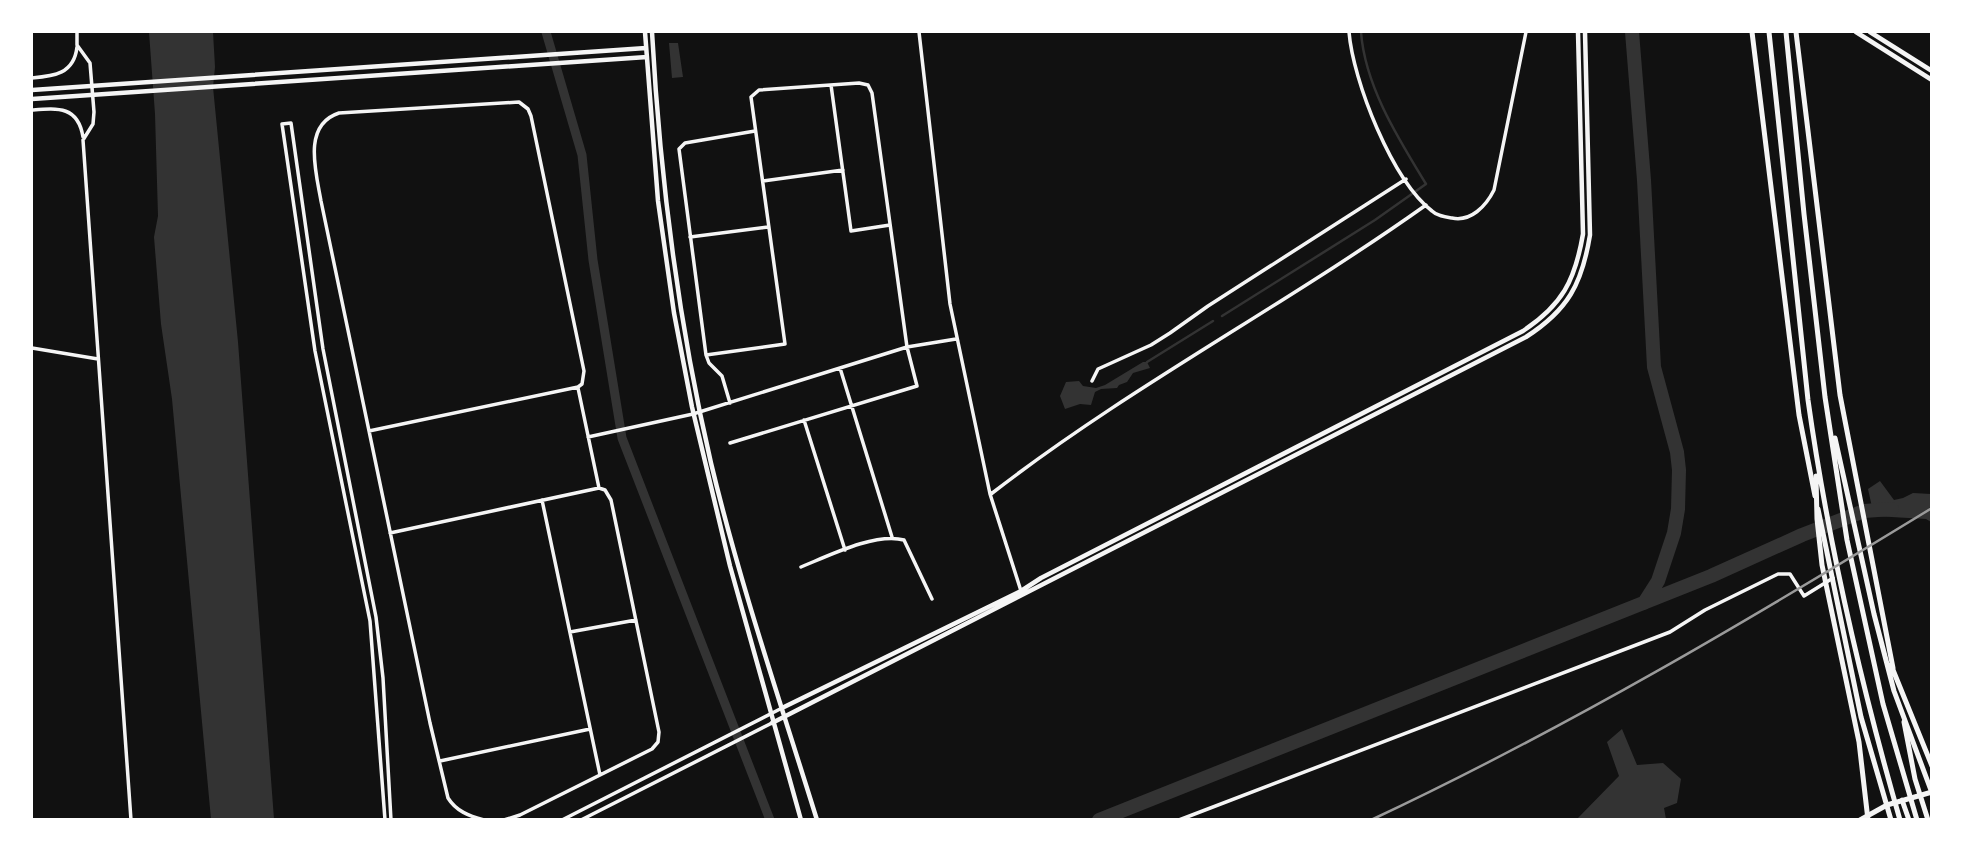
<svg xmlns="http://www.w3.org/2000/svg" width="1963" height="851" viewBox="0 0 1963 851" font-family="'Golos Text',sans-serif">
  <rect width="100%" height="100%" fill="#111"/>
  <path fill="#333" d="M 149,32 L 213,32 L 215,67 L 213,87 L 238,342 L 274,819 L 211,819 L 172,399 L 161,324 L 154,237 L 158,216 L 155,114 Z
    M 669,43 L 678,43 L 683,77 L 672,78 Z
    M 1143,362 L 1147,362 L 1150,368 L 1133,373 L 1127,382 L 1119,385 L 1117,388 L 1101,389 L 1095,392 L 1091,405 L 1080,404 L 1065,409 L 1060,396 L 1066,382 L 1079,381 L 1083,386 L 1096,388 L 1105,385 Z
    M 1880,481 L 1894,500 L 1903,498 L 1913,493 L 1931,494 L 1931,522 L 1926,519 L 1874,516 L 1868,489 Z
    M 1622,729 L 1637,765 L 1663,763 L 1681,779 L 1677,803 L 1664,808 L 1666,819 L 1577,819 L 1619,776 L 1607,742 Z"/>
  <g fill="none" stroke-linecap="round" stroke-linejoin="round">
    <path stroke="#333" stroke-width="2.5" d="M 1222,316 L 1375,220 L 1426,184 C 1398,138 1365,86 1361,32
      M 1147,362 L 1213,321"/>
    <path stroke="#333" stroke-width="9" d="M 546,32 L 582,155 L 593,260 L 622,438 L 770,820"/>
    <path stroke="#333" stroke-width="14" d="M 1632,32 L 1644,180 L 1654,367 L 1677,452 L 1679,470 L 1678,509 L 1674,533 L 1658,581 L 1644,603
      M 1099,820 L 1711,576 L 1802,535 L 1864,511 L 1892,509"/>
    <path stroke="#f5f5f5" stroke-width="3.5" d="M 77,32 L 77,45 L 90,63 L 94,112 L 93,124 L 83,140 L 131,820
      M 919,32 L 950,304 L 990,494 L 1021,591
      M 1349,32 C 1353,81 1392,180 1432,211 C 1437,216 1445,217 1452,218 C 1471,222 1486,206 1494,190 L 1526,32
      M 32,78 C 54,76 74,74 77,47
      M 831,85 L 851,231 L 890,225
      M 32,110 C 58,108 78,106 83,137
      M 763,181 L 843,170
      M 690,237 L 768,227
      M 32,348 L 98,359
      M 706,355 L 785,344 L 751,97 L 759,90 L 859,83 L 868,85 L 872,93 L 907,347 L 917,386 L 730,443
      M 840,368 L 892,537
      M 1092,381 L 1098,369 L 1151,345 L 1170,333 L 1208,306 L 1406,179
      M 578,388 L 599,488
      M 730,403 L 722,376 L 709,363 L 706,355 L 679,149 L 685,143 L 755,131
      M 804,420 L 845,550
      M 369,431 L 578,387 L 582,384 L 584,371 L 531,116 L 528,109 L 519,102 L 339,113 C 302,125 316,172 321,201 L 430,723 L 448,798 C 456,811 469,816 484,820
      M 588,437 L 693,414 L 907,347 L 956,339
      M 991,494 C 1129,387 1284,306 1426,205
      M 542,500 L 600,775
      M 390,533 L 599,488 L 605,490 L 611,500 L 659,732 L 658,742 L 652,749 L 520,815 L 504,820
      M 801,567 C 828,556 876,532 904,540 L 932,599
      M 570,632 L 636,620
      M 440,761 L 590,729
      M 385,820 L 370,621 L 315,351 L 282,124 L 291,123 L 323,349 L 376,617 L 383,678 L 391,820
      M 562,820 L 782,708
      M 581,820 L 772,723
      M 1179,820 L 1670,632 L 1705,610 L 1778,574 L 1790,574 L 1804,596 L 1833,578"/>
    <path stroke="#f5f5f5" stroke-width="4.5" d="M 645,32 L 658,201 L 674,313 L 692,407 L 730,566 L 801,820
      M 652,32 C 660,177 678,321 711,463 C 740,584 780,701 817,820
      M 1856,32 L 1932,80
      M 1870,32 L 1932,71
      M 32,90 L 646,48
      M 32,99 L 647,57
      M 782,708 L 1021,591 L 1041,578 L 1523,331 C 1562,305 1575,281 1583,234 L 1578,32
      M 772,723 L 1526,337 C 1568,310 1582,284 1590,235 L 1585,32"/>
    <path stroke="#f5f5f5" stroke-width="5" d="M 1752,32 L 1799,415 L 1815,496
      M 1796,32 L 1840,395 L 1893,668
      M 1818,509 L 1861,717 L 1891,820
      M 1904,722 L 1915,779 L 1928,820
      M 1902,800 L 1909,820
      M 1860,820 L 1887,805 L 1932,792"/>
    <path stroke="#f5f5f5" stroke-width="5" d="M 1769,32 L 1808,400 C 1828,542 1860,681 1900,820
      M 1786,32 L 1804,214 L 1825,397 L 1847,540 L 1883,704 L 1917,820
      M 1835,438 L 1874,614 L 1894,691 L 1932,793
      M 1816,476 L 1817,519 L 1822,565 L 1859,742 L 1868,820
      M 1891,665 L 1932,766"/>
    <path stroke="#9a9a9a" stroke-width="2.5" d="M 1371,820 C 1565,729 1749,620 1932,508"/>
  </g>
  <rect width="1963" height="851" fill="none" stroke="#ffffff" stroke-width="66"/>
</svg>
